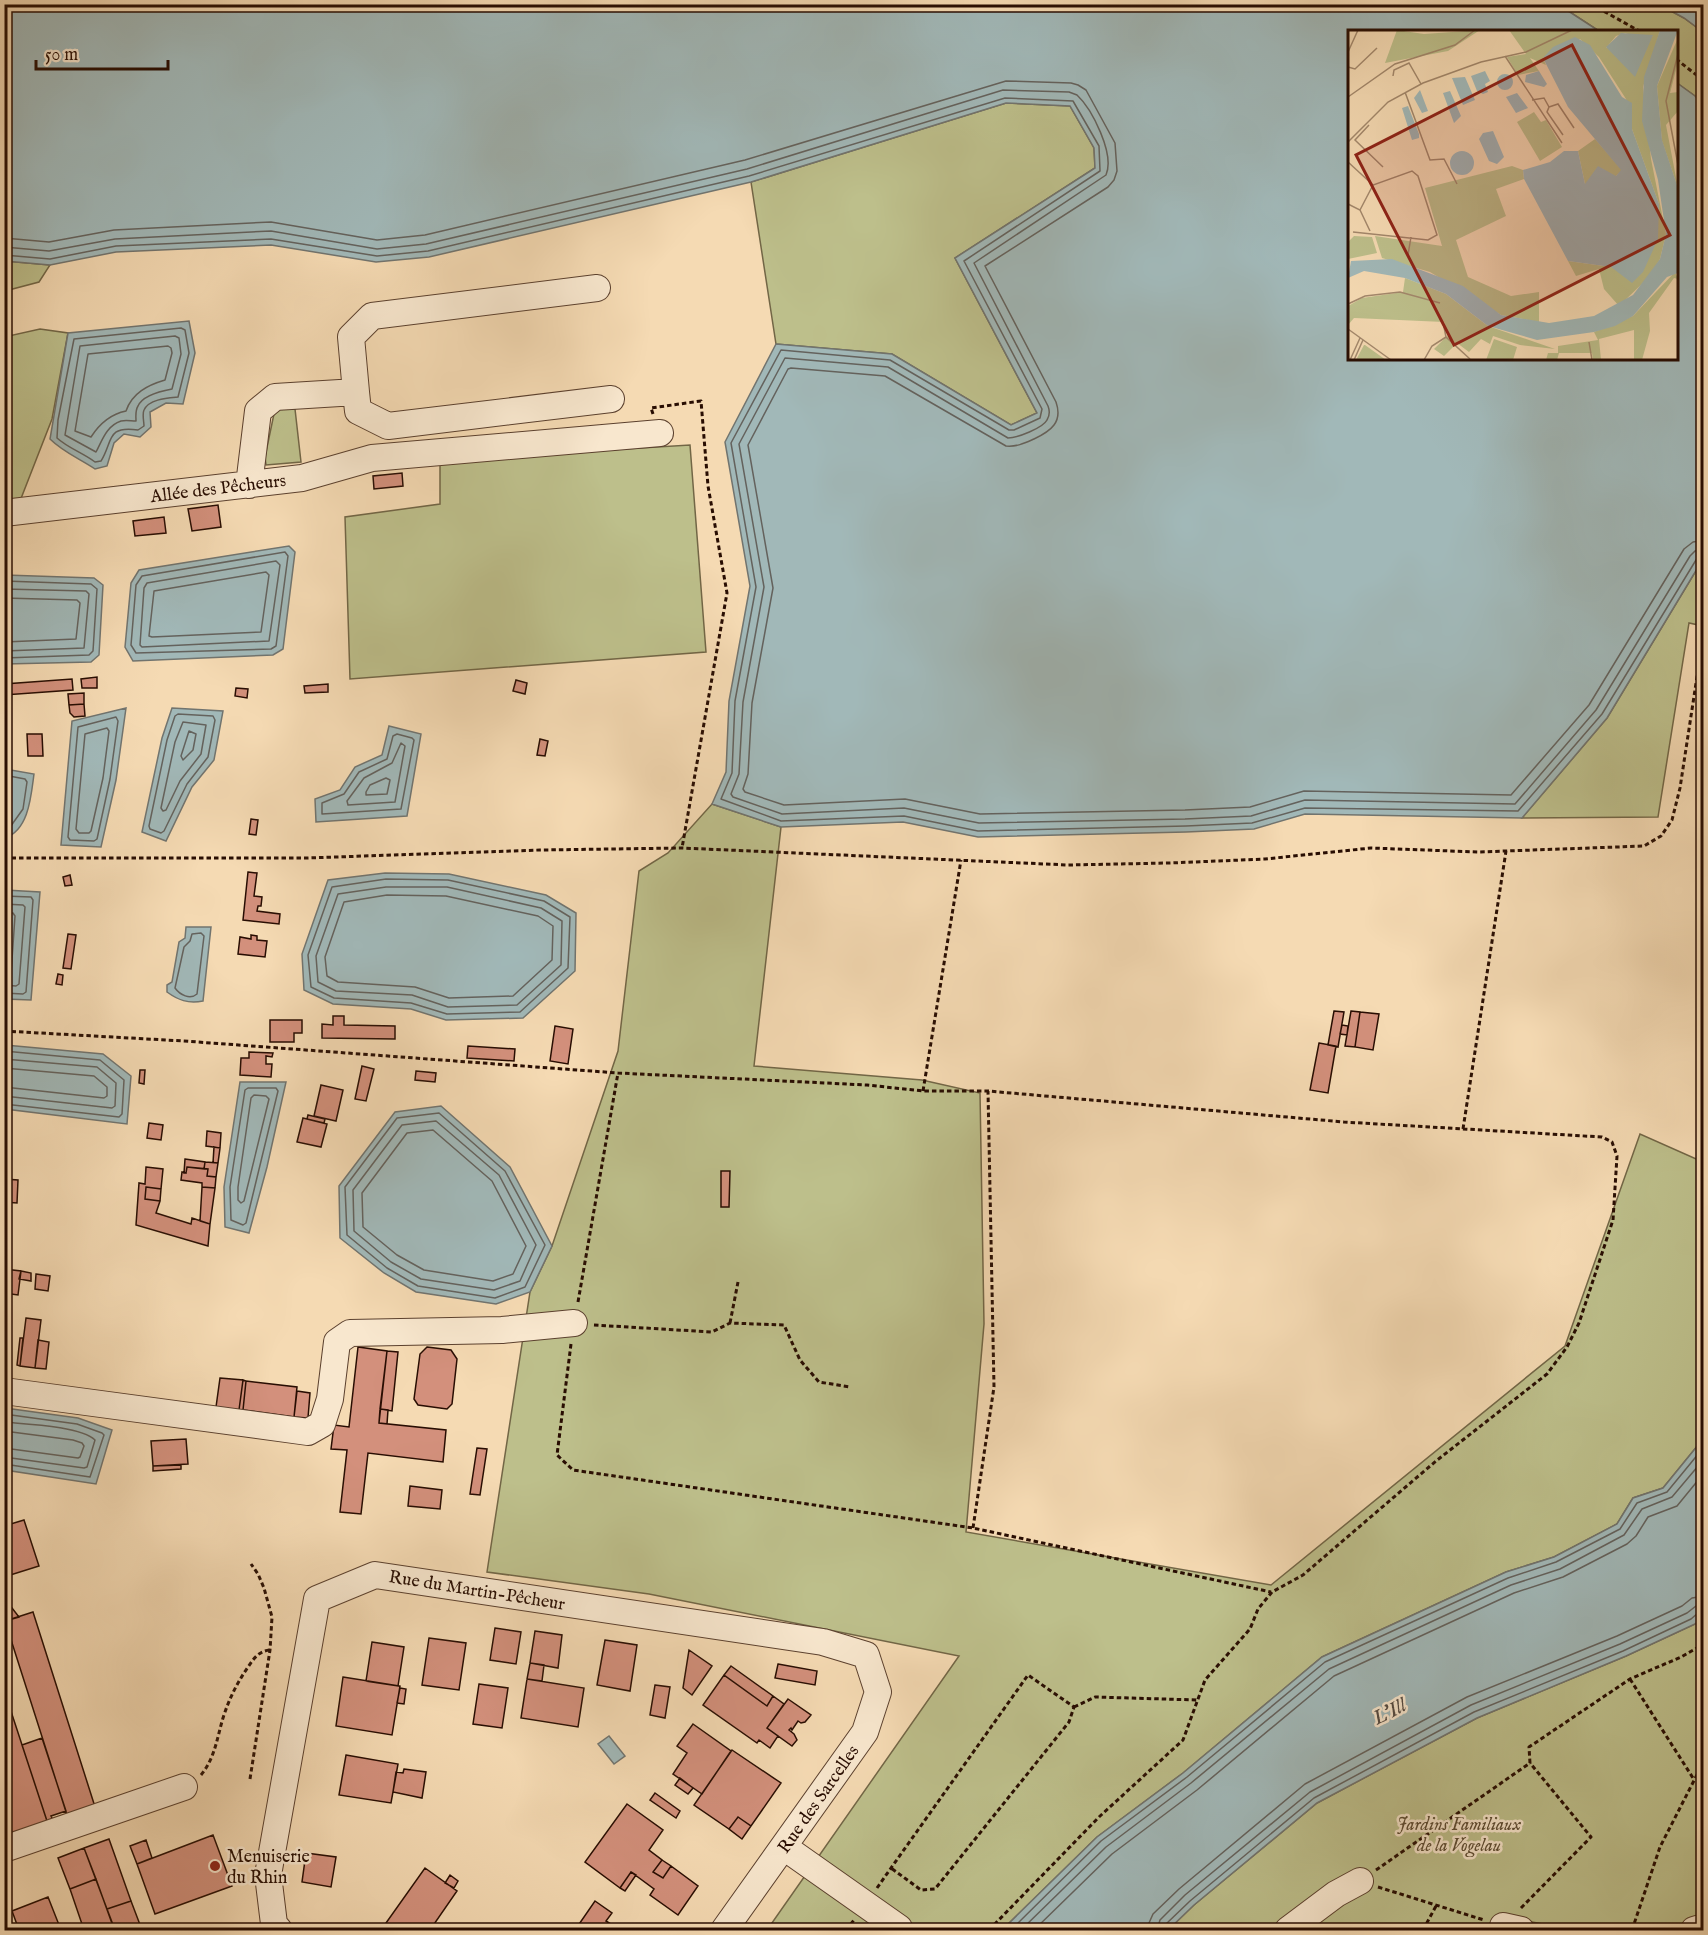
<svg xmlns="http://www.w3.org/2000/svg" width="1708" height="1935" viewBox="0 0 1708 1935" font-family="'IM FELL English',serif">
  <rect width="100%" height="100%" fill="#f5dab3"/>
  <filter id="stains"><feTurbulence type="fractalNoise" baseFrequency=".00333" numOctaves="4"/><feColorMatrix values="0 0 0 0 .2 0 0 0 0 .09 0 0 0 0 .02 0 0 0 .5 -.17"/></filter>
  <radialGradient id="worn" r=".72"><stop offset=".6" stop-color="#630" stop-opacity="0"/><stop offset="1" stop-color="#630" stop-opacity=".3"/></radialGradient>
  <path fill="#bdbf8b" stroke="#726646" stroke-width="1.5" d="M 1559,5 L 1660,5 L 1684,18 L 1703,32 L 1703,105 L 1695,96 L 1677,83 L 1676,32 L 1599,31 Z
    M 1006,103 L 1070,106 L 1094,148 L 1095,168 L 955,258 L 1037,413 L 1011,425 L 892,354 L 776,344 L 751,182 Z
    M 5,261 L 50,265 L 39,282 L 5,291 Z
    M 40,329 L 68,333 L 52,419 L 20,501 L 4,503 L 4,337 Z
    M 275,409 L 295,409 L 301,462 L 266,465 L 265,457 Z
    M 690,445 L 706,652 L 350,679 L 345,517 L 440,504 L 440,460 Z
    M 1703,559 L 1703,626 L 1689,623 L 1658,817 L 1522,818 L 1607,718 Z
    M 712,804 L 781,827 L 754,1066 L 922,1080 L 980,1093 L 984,1324 L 966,1532 L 1271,1585 L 1565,1346 L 1640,1134 L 1703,1162 L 1703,1439 L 1663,1488 L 1633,1498 L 1617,1524 L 1554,1557 L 1506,1572 L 1322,1657 L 1183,1773 L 1097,1837 L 1002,1930 L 767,1930 L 959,1656 L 649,1594 L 487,1572 L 530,1292 L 552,1246 L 618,1051 L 639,871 L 668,853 Z
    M 1703,1616 L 1704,1900 L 1702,1901 L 1703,1930 L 1575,1930 L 1510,1918 L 1502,1930 L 1168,1930 L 1194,1905 L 1317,1803 L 1477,1718 L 1626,1656 L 1695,1624 Z"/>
  <path fill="#a1b8b8" stroke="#71746f" stroke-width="1.5" d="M 4,5 L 1559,5 L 1599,31 L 1350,32 L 1350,358 L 1676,358 L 1677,83 L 1695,96 L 1703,105 L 1703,559 L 1607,718 L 1522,818 L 1305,814 L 1254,829 L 1186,832 L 978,837 L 903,822 L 781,827 L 712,804 L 726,772 L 729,701 L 750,586 L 725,442 L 776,344 L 892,354 L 1011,425 L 1037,413 L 955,258 L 1095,168 L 1094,148 L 1070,106 L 1006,103 L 751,182 L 429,257 L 376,262 L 271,245 L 116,252 L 50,265 L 5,261 Z
    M 1660,5 L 1703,5 L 1703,32 L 1684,18 Z
    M 189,321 L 195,353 L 183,404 L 166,403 L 150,412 L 151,427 L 140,437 L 124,434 L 114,443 L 107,466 L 95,469 C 80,459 63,452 50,439 L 68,333 Z
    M 289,546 L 295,552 L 283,649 L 273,655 L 133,661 L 125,647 L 131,583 L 139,570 Z
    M 5,575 L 94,578 L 103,585 L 99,655 L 91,662 L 5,664 Z
    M 126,708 L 116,780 L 101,847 L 61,845 L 72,721 Z
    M 172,708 L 223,711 L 214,760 L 192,787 L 166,841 L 142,832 L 162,738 Z
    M 389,726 L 421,734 L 407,816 L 316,822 L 315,799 L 340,790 L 355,767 L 382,755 Z
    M 5,769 L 34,774 C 31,796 29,830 5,838 Z
    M 385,873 L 449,874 L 546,895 L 576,913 L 575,971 L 523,1018 L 446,1020 L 411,1009 L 333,1004 L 304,990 L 302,954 L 328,880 Z
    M 5,890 L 40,892 L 31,1000 L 5,999 Z
    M 186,927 L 211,927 L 203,1001 C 188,1004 178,1000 167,992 L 167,985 L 172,982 L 179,942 L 185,938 Z
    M 5,1045 L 103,1054 L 131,1076 L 127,1124 L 5,1109 Z
    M 240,1082 L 286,1082 L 267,1167 L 249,1233 L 225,1227 L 224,1187 Z
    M 441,1106 L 510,1167 L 552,1246 L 530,1292 L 496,1304 L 416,1292 L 384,1273 L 340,1238 L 339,1186 L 395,1112 Z
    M 5,1408 L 78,1418 L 112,1430 L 96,1484 L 5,1470 Z
    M 1703,1439 L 1704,1616 L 1695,1624 L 1626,1656 L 1477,1718 L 1317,1803 L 1194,1905 L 1168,1930 L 1002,1930 L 1097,1837 L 1183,1773 L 1322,1657 L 1506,1572 L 1554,1557 L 1617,1524 L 1633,1498 L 1663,1488 Z
    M 609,1736 L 625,1756 L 614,1764 L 598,1744 Z"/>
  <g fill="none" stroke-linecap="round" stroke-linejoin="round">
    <path stroke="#64625d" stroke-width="1.5" d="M 4,238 L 49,242 L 114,230 L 271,222 L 377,240 L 425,235 L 745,160 L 1006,81 L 1071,83 L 1078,85 L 1086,90 L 1115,143 L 1117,171 L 1114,180 L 1108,187 L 985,266 L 1056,402 C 1063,422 1051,431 1034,439 C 1025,443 1017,447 1006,446 L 885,376 L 791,368 L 788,369 L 748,445 L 773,588 L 752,703 L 748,774 L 743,789 L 745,792 L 784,805 L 905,799 L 980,814 L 1185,810 L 1250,807 L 1304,791 L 1511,795 L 1589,705 L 1684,549 L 1693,542 L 1704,540
      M 4,247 L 49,251 L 115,239 L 271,231 L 377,249 L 426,244 L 747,169 L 1003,90 L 1069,92 L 1077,95 C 1092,109 1115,154 1106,175 L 974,263 L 1048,406 C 1050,411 1050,415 1047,420 C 1043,428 1017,438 1008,438 L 888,367 L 785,358 L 739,444 L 764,587 L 743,702 L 739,774 L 731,794 L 733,797 L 782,814 L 904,808 L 979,823 L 1185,819 L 1251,816 L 1305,800 L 1515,804 L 1596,710 L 1690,556 L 1695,551 L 1704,549
      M 4,255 L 50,259 L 116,246 L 271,239 L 377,256 L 428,251 L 749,176 L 1005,98 L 1073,101 L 1099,146 L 1100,171 L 964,261 L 1042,409 L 1040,418 L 1014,430 L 1009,430 L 890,360 L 781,350 L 731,443 L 756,587 L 735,701 L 732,773 L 721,799 L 781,821 L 904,816 L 978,831 L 1186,826 L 1252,823 L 1305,808 L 1518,811 L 1602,714 L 1696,560 L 1704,557
      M 181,328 L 185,330 L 189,353 L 178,397 C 168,398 149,399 144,410 C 142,414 144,422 144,426 L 138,430 C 106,425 113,442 101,461 L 95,462 C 83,453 68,448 57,438 L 58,420 L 74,339 Z
      M 175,336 L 179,338 L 181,354 L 172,389 C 161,391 143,395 138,406 C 135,411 136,416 136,421 C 131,421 126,420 121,421 C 106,426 102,441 96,452 L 65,435 L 80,346 Z
      M 168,346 L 171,348 L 172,353 L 165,380 C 148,385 132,393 126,411 C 111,414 100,423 91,437 L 75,431 L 88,354 Z
      M 285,552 L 288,556 L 276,646 L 271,649 L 136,653 L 131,645 L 136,585 L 142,576 Z
      M 276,561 L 280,565 L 269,641 L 142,647 L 140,645 L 144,588 L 147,583 Z
      M 266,572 L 269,575 L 261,632 L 152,637 L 149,636 L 154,591 Z
      M 4,581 L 91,584 L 97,589 L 93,651 L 89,655 L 4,658
      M 4,589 L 86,591 L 89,594 L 84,648 L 4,651
      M 4,598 L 77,600 L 80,603 L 76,639 L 4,642
      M 178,714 L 213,716 L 215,720 L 208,757 L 187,784 L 164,831 L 161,833 L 150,829 L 149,826 L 167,740 L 175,716 Z
      M 116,717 L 118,721 L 110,779 L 97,839 L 94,841 L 70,840 L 68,837 L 78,727 Z
      M 183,722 L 206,725 L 201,754 L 180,781 L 166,810 L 163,811 L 161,808 L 175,742 Z
      M 107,728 L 109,731 L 103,778 L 91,831 L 89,833 L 79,833 L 76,829 L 85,734 Z
      M 189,731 L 196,734 L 193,750 L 183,760 L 181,756 Z
      M 397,734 L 412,738 L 414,740 L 401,809 L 322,814 L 322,803 L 344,794 L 359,772 L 387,759 L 393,736 Z
      M 401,743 L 405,746 L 395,802 L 348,805 L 347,801 L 364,778 L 392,763 Z
      M 4,775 L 25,779 L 27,782 L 23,809 L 8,830 L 4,831
      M 386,778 L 390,780 L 387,794 L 366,795 L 366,792 L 370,785 Z
      M 386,879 L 448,880 L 544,901 L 570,917 L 568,968 L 520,1012 L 447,1014 L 411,1003 L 334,998 L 311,987 L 308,955 L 332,887 Z
      M 386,887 L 447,887 L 541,908 L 562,921 L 561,965 L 517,1005 L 448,1007 L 412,995 L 336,991 L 318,982 L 316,956 L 338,894 Z
      M 387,895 L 446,896 L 538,916 L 553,926 L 552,960 L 513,996 L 449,998 L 415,987 L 338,982 L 327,976 L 325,957 L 344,902 Z
      M 4,896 L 31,897 L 33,900 L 26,992 L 23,994 L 4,993
      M 4,904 L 23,905 L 25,907 L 19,984 L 16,986 L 4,985
      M 4,913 L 13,913 L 15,916 L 11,974 L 4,976
      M 192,934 L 201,933 L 204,936 L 197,994 C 190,1000 180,995 175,988 L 184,947 L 190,941 Z
      M 4,1051 L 100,1060 L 124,1080 L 122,1114 L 119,1117 L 4,1104
      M 4,1059 L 97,1067 L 116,1083 L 115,1106 L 112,1108 L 4,1096
      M 4,1068 L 94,1076 L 107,1087 L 107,1096 L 104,1098 L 4,1087
      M 248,1088 L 276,1088 L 278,1091 L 246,1223 L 243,1225 L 231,1220 L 230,1187 L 245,1090 Z
      M 254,1095 L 266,1096 L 269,1099 L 244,1201 L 241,1203 L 238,1200 L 238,1187 L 251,1098 Z
      M 439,1113 L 505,1171 L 545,1245 L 525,1287 L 495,1298 L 418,1286 L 387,1268 L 347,1235 L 345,1187 L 397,1118 Z
      M 436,1121 L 499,1175 L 536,1245 L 520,1281 L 494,1290 L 421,1279 L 391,1262 L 354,1231 L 353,1190 L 402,1125 Z
      M 433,1130 L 492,1181 L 526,1246 L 513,1274 L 493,1281 L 424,1270 L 397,1255 L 363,1227 L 362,1193 L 407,1133 Z
      M 4,1414 L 77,1424 L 102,1433 L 104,1435 L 90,1477 L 4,1464
      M 4,1422 C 26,1424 81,1426 95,1440 L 87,1467 L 84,1468 L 4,1457
      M 4,1431 L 73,1440 L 82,1443 L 84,1446 L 80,1457 L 78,1458 L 4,1448
      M 1011,1930 L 1101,1841 L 1187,1777 L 1325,1662 L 1508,1578 L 1556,1562 L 1620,1529 L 1637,1503 L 1667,1492 L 1704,1447
      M 1021,1930 L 1106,1847 L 1191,1783 L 1329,1669 L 1511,1585 L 1560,1569 L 1624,1535 L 1642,1509 L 1672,1497 L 1704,1459
      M 1034,1930 L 1112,1854 L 1197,1790 L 1334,1676 L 1514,1593 L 1563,1577 L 1627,1544 L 1636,1536 L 1648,1517 L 1677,1506 L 1704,1473
      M 1148,1930 L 1149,1923 L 1153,1914 L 1179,1889 L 1305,1784 L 1467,1697 L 1617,1636 L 1682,1606 L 1692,1598 L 1704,1596
      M 1157,1930 L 1160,1920 L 1185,1895 L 1310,1792 L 1471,1705 L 1620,1644 L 1687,1613 L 1696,1606 L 1704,1605
      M 1165,1930 L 1166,1924 L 1190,1901 L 1314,1798 L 1474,1712 L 1623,1651 L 1691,1619 L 1698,1613 L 1704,1612"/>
  </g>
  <path fill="#d3907c" stroke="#280d02" stroke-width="1.5" d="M 402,473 L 403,486 L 374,489 L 373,476 Z
    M 218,505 L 221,527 L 192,531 L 188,509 Z
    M 164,517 L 166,533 L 135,536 L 133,521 Z
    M 97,677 L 97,688 L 82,688 L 81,679 Z
    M 72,679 L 73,690 L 4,695 L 4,684 Z
    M 516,680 L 527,683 L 525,694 L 513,691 Z
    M 328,684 L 328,692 L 305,693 L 304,686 Z
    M 236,688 L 248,689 L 247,698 L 235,696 Z
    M 84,693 L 84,704 L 69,705 L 68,694 Z
    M 84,704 L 85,716 L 74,717 L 70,713 L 69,705 Z
    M 27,734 L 42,734 L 43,756 L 28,756 Z
    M 540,739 L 548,741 L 545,756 L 537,755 Z
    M 251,819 L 258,820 L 256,835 L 249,834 Z
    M 248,872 L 257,873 L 254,896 L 262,897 L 261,906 L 258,906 L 257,911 L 280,914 L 279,924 L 243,920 Z
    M 70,875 L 72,885 L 65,886 L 63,877 Z
    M 68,934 L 76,935 L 71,969 L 63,968 Z
    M 251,935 L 257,936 L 257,940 L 267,941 L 265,957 L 238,954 L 240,937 L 251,939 Z
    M 58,974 L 63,975 L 62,985 L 56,984 Z
    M 1334,1011 L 1344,1012 L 1338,1047 L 1328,1045 Z
    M 1351,1011 L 1360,1012 L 1355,1047 L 1345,1046 Z
    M 1360,1012 L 1379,1014 L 1373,1050 L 1355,1047 Z
    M 333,1016 L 344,1016 L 344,1025 L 395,1026 L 395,1039 L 322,1038 L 322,1024 L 333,1025 Z
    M 270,1020 L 302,1020 L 302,1033 L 294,1033 L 294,1042 L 270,1042 Z
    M 1342,1025 L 1348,1026 L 1347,1035 L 1340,1034 Z
    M 555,1026 L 573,1029 L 568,1064 L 550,1061 Z
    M 1319,1043 L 1336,1046 L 1328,1093 L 1310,1090 Z
    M 468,1046 L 515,1049 L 514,1061 L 467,1058 Z
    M 249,1052 L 273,1053 L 272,1057 L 266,1056 L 266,1064 L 272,1064 L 271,1077 L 240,1075 L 241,1058 L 249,1058 Z
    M 362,1066 L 374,1069 L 366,1101 L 355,1099 Z
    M 140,1070 L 145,1070 L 144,1084 L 139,1083 Z
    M 416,1071 L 436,1073 L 435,1082 L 415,1080 Z
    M 321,1085 L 343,1090 L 336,1121 L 314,1116 Z
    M 308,1115 L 325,1119 L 324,1123 L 307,1119 Z
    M 303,1118 L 327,1124 L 321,1147 L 297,1142 Z
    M 149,1123 L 163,1125 L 161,1140 L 147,1138 Z
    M 207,1131 L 221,1133 L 220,1148 L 206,1146 Z
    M 214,1147 L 220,1148 L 218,1163 L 213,1163 Z
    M 185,1159 L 205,1162 L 204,1169 L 187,1167 L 186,1173 L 184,1173 Z
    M 205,1162 L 218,1163 L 216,1177 L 207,1176 L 208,1169 L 204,1169 Z
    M 146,1167 L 163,1169 L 161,1189 L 146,1187 L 145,1199 L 160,1201 L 156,1213 L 191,1224 L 192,1218 L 210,1224 L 208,1246 L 136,1225 L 139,1183 L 145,1184 Z
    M 187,1167 L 208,1169 L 207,1176 L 216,1177 L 215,1188 L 202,1187 L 202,1183 L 181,1180 L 182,1172 L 186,1173 Z
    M 721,1171 L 730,1171 L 729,1207 L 721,1207 Z
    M 4,1179 L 18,1180 L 17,1203 L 4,1202 Z
    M 146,1187 L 161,1189 L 160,1201 L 145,1199 Z
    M 202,1187 L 215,1188 L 210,1224 L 200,1221 Z
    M 4,1269 L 21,1271 L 18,1295 L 4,1293 Z
    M 21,1271 L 31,1273 L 31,1281 L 19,1279 Z
    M 36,1274 L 50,1276 L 48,1291 L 35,1289 Z
    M 26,1318 L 41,1320 L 35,1368 L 20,1366 Z
    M 20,1338 L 23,1338 L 20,1366 L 17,1365 Z
    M 38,1340 L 49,1342 L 46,1369 L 35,1368 Z
    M 358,1347 L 387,1351 L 379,1423 L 446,1430 L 443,1462 L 368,1453 L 361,1514 L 340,1512 L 347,1450 L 331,1449 L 334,1425 L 349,1427 Z
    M 427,1347 L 451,1350 L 457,1359 L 452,1404 L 447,1409 L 418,1405 L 414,1399 L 420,1354 Z
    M 387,1351 L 398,1352 L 392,1411 L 380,1409 Z
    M 220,1378 L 243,1380 L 239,1410 L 216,1407 Z
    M 243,1380 L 246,1381 L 243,1410 L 239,1410 Z
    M 246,1381 L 297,1387 L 294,1417 L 243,1410 Z
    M 297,1391 L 310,1393 L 308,1418 L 294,1417 Z
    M 380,1409 L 388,1410 L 387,1424 L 379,1423 Z
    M 186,1439 L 188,1464 L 153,1466 L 151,1441 Z
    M 477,1448 L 487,1449 L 480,1495 L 470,1494 Z
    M 181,1465 L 181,1469 L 153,1471 L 153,1466 Z
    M 410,1486 L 442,1490 L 440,1509 L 408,1506 Z
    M 24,1520 L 39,1566 L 4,1577 L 4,1526 Z
    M 12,1608 L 19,1617 L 5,1621 L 4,1614 Z
    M 33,1612 L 96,1810 L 68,1818 L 5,1621 Z
    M 495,1628 L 521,1632 L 516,1664 L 490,1660 Z
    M 535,1631 L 562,1635 L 558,1668 L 530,1663 Z
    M 429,1638 L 466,1643 L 459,1690 L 422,1685 Z
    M 605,1640 L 637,1645 L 630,1691 L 597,1685 Z
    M 372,1642 L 404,1647 L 398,1686 L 366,1681 Z
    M 689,1650 L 712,1666 L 692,1695 L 683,1688 Z
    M 530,1663 L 544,1665 L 542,1681 L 527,1679 Z
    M 778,1664 L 817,1671 L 815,1685 L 775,1678 Z
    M 731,1666 L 773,1696 L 767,1706 L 724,1675 Z
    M 724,1675 L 767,1706 L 773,1696 L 784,1704 L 767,1728 L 778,1736 L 770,1748 L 759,1740 L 757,1743 L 703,1705 Z
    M 343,1677 L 400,1686 L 392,1735 L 336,1726 Z
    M 527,1679 L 584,1688 L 578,1727 L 521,1718 Z
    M 479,1684 L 508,1688 L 502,1728 L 473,1724 Z
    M 655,1685 L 670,1687 L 665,1718 L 650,1715 Z
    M 400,1688 L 406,1689 L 404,1704 L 397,1703 Z
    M 4,1690 L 49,1827 L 4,1841 Z
    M 788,1699 L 811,1715 L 805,1722 L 801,1723 L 798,1721 L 792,1730 L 791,1728 L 789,1730 L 794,1734 L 797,1740 L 792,1746 L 767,1728 Z
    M 693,1724 L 731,1751 L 702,1794 L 673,1774 L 687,1753 L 677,1746 Z
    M 42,1738 L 66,1811 L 51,1816 L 54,1822 L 48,1824 L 22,1745 Z
    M 732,1750 L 781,1783 L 751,1826 L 738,1817 L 729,1829 L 694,1805 Z
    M 346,1755 L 398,1764 L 391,1803 L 339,1795 Z
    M 404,1769 L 426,1772 L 422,1798 L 393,1792 L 396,1772 L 403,1773 Z
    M 680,1778 L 693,1788 L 688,1794 L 675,1785 Z
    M 655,1793 L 680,1811 L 676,1818 L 650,1800 Z
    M 627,1804 L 663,1830 L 649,1850 L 662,1860 L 653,1872 L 663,1878 L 671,1866 L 698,1886 L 678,1915 L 650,1895 L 654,1889 L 631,1872 L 620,1888 L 585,1862 Z
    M 738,1817 L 751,1826 L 742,1839 L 729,1829 Z
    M 213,1835 L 232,1886 L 155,1914 L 137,1864 Z
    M 109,1839 L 131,1901 L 107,1909 L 84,1848 Z
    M 146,1840 L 152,1858 L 137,1864 L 130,1846 Z
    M 84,1848 L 96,1879 L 70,1889 L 58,1858 Z
    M 306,1853 L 336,1857 L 331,1887 L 302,1882 Z
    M 662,1860 L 671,1866 L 663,1878 L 653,1872 Z
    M 425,1868 L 457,1891 L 430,1930 L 381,1930 Z
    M 631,1872 L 636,1875 L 625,1891 L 620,1888 Z
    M 450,1875 L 458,1881 L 454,1888 L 445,1883 Z
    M 96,1879 L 114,1929 L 110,1930 L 84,1930 L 70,1889 Z
    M 48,1897 L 61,1930 L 19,1930 L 12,1911 Z
    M 131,1901 L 142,1930 L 115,1930 L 107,1909 Z
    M 595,1901 L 612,1913 L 606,1921 L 620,1930 L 575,1930 Z"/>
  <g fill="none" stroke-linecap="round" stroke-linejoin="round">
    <g stroke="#5b402e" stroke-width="28">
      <path id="minor" d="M 356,392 L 351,337 L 372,316 L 597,288
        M 249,485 L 258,411 L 275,397 L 356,392 L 358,411 L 388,426 L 611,399
        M 4,513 L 302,478 L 372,458 L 660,433
        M 4,1391 L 308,1432 L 322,1424 L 330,1399 L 337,1342 L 350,1333 L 502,1330 L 574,1323
        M 784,1847 L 899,1928
        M 4,1849 L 184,1787
        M 1503,1926 L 1521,1930
        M 279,1930 L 274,1924 L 268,1875 L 317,1599 L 375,1575 L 823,1642 L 866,1655 L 878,1692 L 865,1732 L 724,1930
        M 1288,1930 L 1336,1894 L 1360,1881
        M 1694,1930 L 1704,1927"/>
    </g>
    <path stroke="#280d02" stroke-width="3" stroke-dasharray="4.5 3" stroke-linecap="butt" d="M 1591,4 L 1641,32
      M 1676,59 L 1704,81
      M 653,414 L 651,408 L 701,401 L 708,486 L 727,593 L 682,848
      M 4,858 L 306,858 L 540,850 L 682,848 L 1068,865 L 1169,863 L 1265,859 L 1371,848 L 1478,852 L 1644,846 L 1661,836 L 1672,820 L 1680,788 L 1704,631
      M 4,1031 L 184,1041 L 618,1073 L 867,1085 L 923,1091 L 988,1091 L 1344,1122 L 1602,1137 L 1612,1142 L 1617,1156 L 1613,1220 L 1579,1323 L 1567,1347 L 1547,1374 L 1436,1461 L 1303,1575 L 1272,1592 L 1258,1609 L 1250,1629 L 1205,1680 L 1183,1740 L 1099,1817 L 989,1930
      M 923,1091 L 961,860
      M 1463,1129 L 1506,851
      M 578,1302 L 618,1073
      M 730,1323 L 738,1282
      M 594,1325 L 712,1332 L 730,1323 L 784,1325 L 800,1360 L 819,1382 L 850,1387
      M 571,1344 L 557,1455 L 573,1470 L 973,1528 L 1271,1592
      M 973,1528 L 994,1387 L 988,1091
      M 1630,1679 L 1693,1778
      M 1074,1707 L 1095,1697 L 1197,1700
      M 201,1775 C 215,1758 217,1738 223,1718 C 229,1699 237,1683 248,1667 C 254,1658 259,1651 270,1650
      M 250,1779 L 270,1650 L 272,1617 L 264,1588 L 258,1574 L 251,1564
      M 1376,1870 L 1530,1763 L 1529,1747 L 1630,1679 L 1681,1657 L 1704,1644
      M 1378,1887 L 1484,1920
      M 877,1888 L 891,1868 L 1028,1675 L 1074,1707 L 1069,1722 L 935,1889 L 921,1890 L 891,1868
      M 1521,1908 L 1591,1837 L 1530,1763
      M 846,1930 L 854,1920
      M 1423,1930 L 1436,1906
      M 1632,1930 L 1660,1847 L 1704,1761"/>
    <use href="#minor" stroke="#f8e7ce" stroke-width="26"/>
  </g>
  <circle fill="#8f2418" stroke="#f8e7ce" stroke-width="2" cx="215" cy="1866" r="6"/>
  <g text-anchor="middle" stroke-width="5" stroke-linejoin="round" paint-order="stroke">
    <g font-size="18" fill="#280d02" stroke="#f8e7ce">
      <text transform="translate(218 488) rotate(-7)" y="6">Allée des Pêcheurs</text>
      <text transform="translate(477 1590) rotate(9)" y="6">Rue du Martin-Pêcheur</text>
      <text transform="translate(818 1799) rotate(-55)" y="6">Rue des Sarcelles</text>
    </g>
    <g font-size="18" font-style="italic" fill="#5c4b32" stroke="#f8e7ce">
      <text x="1459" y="1830">Jardins Familiaux<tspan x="1459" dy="21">de la Vogelau</tspan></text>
    </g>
    <g font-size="18" fill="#280d02" stroke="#f8e7ce" text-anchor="start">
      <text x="227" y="1862">Menuiserie<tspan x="227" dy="21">du Rhin</tspan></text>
    </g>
    <g font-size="20" font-style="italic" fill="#524942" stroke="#f8e7ce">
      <text transform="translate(1389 1711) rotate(-27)" y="7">L'Ill</text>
    </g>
  </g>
  <g transform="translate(1348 30)">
    <rect width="330" height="330" fill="#f5dab3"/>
    <path d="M 49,0 L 76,4 L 132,0 L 100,21 L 37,33 ZM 161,0 L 312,0 L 295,57 L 303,129 L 318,204 L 312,229 L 301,247 L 271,276 L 256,259 L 251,239 L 228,246 L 220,231 L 263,237 L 311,174 L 284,99 L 278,69 L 251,27 L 232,9 L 195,28 L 198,35 L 182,28 L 191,41 L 170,45 L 159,27 L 178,24 ZM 277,3 L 288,7 L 305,6 L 258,18 L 268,6 ZM 330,8 L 330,32 L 322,63 L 330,62 L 330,81 L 318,95 L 330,158 L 314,111 L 309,56 ZM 186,82 L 193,92 L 198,90 L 214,117 L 192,131 L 169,92 ZM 247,109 L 274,140 L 268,146 L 237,154 L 230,121 ZM 164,136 L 175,140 L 176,149 L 148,159 L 158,186 L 108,210 L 120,247 L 163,266 L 191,262 L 191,292 L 153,285 L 82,242 L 34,228 L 27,206 L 94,216 L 77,158 ZM 6,206 L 24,207 L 29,223 L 0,229 L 0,212 ZM 327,242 L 330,249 L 326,248 L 301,283 L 302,301 L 294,330 L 286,330 L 286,300 L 251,309 L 253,330 L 245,330 L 244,323 L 211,323 L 209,330 L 198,330 L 200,323 L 210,323 L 210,316 L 250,310 L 246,302 L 285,286 ZM 57,248 L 98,264 L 140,296 L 207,319 L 172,315 L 145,306 L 142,314 L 133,309 L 121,322 L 109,313 L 96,326 L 86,319 L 100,305 L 96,292 L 6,288 L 0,295 L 0,276 L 14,268 L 55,262 ZM 146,309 L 169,317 L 165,330 L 138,330 ZM 16,315 L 17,315 L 38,330 L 8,330 Z" fill="#bdbf8b" fill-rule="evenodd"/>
    <path d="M 312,0 L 330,0 L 309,56 L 314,110 L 330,158 L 330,243 L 319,247 L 285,286 L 267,296 L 246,302 L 189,310 L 140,296 L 98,264 L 57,248 L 16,241 L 0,248 L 3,231 L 44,229 L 115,256 L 153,285 L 201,293 L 246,286 L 285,265 L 312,229 L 318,204 L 310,150 L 294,91 L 296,47 ZM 273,3 L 305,5 L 287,47 L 258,17 ZM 227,7 L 242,15 L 274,67 L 284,73 L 284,99 L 311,174 L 310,209 L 295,242 L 284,253 L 263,237 L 220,231 L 176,149 L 175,140 L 202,132 L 216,121 L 230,121 L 237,154 L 250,136 L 268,146 L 273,140 L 220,77 L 195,28 L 205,17 ZM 137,41 L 142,51 L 137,54 L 140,62 L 135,64 L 129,61 L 123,46 ZM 191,41 L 199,54 L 196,57 L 177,52 L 178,45 ZM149 52a8 8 0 1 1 16 0a8 8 0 1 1-16 0ZM 117,47 L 127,70 L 115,75 L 104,48 ZM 72,60 L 80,81 L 74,83 L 66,68 ZM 102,61 L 113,86 L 106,93 L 95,63 ZM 169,63 L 180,78 L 168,83 L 158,67 ZM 60,76 L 71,104 L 71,108 L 64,110 L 54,78 ZM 145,101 L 156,127 L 149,134 L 141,131 L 131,109 L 135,103 ZM102 133a12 12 0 1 1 24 0a12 12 0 1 1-24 0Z" fill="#a1b8b8"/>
    <path fill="none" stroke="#a3886c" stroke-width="1.5" d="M 0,22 L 10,0M 330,24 L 318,71 L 330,135M 157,26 L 214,113M 0,37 L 7,39 L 29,18M 45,46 L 46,40 L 61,33 L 73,54M 57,62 L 82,130 L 96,129 L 109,154M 0,67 L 47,34 L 107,15 L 127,0M 184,70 L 196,68 L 201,77 L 199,82 L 215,105M 201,77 L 210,74 L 226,98M 21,95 L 7,110 L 35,137M 0,112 L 40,72 L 75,53 L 133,32 L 178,22 L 224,0M 0,132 L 25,155M 0,174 L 12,180 L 22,201M 5,202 L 80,210 L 89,205 L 70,146 L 64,141 L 25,155 L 12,180M 60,225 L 63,207M 0,274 L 17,266 L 52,262 L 92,273M 95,292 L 98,307 L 122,329M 0,299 L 43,330M 241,312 L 244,330M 2,330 L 12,308M 6,330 L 15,310M 76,330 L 84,316 L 98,307"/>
    <path fill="#8f2418" fill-opacity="0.15" stroke="#8f2418" stroke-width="3" d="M 224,15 L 322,205 L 106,315 L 8,125 Z"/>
    <rect width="330" height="330" fill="none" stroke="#280d02" stroke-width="3"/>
  </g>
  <rect width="1708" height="1935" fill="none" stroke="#f5dab3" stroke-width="24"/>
  <rect x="6" y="6" width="1696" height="1923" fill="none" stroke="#280d02" stroke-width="3"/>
  <rect x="12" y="12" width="1684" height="1911" fill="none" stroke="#280d02" stroke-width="1.5"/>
  <path d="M36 60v9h132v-9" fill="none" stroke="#280d02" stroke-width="3"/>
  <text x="45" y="60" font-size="18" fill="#280d02" stroke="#f8e7ce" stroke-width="4.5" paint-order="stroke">50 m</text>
  <rect width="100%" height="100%" filter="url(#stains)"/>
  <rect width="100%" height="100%" fill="url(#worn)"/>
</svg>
